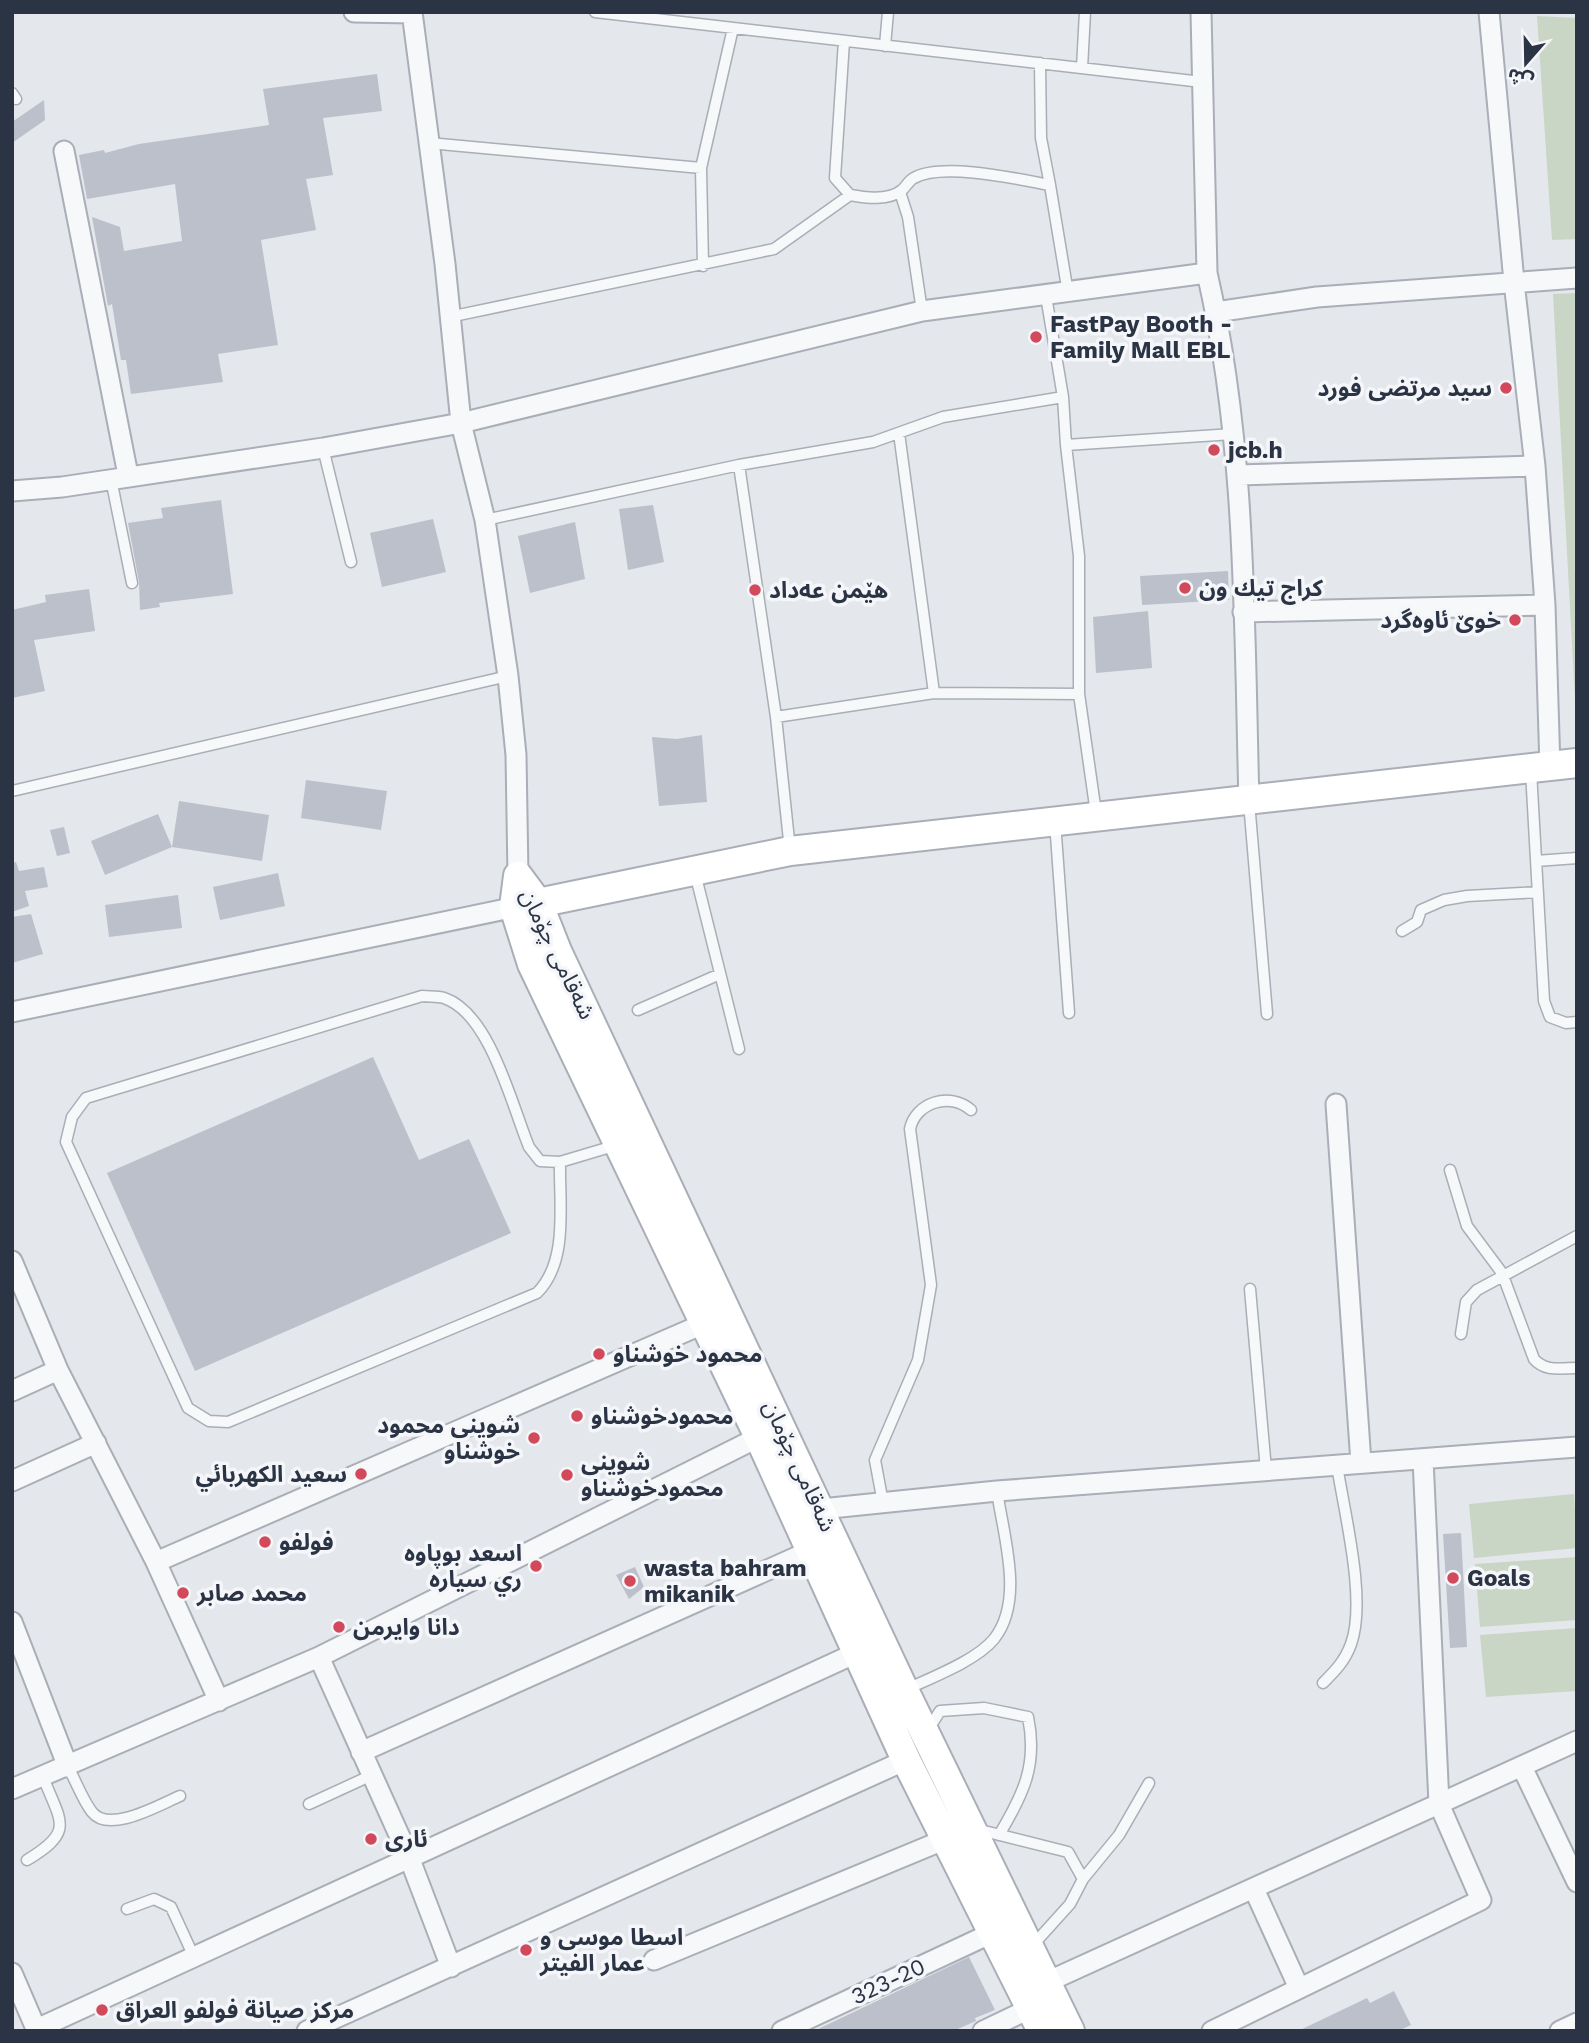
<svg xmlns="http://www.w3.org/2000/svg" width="1589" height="2043" viewBox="0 0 1589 2043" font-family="'Work Sans','Noto Sans Arabic',sans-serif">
  <rect width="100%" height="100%" fill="#e4e7ec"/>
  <path fill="#c9d6c5" d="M 1537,16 L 1577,18 L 1577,239 L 1552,240 Z
    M 1577,293 L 1577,718 L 1576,718 L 1553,294 Z
    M 1574,1494 L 1577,1548 L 1474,1558 L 1469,1504 Z
    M 1577,1557 L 1577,1620 L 1480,1627 L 1475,1564 Z
    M 1577,1628 L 1577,1691 L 1486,1697 L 1480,1635 Z"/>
  <path fill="#bbc0ca" d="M 377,74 L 382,111 L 323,118 L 333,175 L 306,179 L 316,230 L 261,240 L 278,345 L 218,354 L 223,382 L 131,394 L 126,360 L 121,360 L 112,304 L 108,306 L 92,217 L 120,227 L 124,251 L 182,241 L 175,184 L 87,199 L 79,155 L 104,150 L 105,153 L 139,144 L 269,125 L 263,89 Z
    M 44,100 L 45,120 L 12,143 L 12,122 Z
    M 221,500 L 233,594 L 159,603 L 160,607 L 140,610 L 139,582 L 128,523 L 163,518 L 161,508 Z
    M 653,505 L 664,562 L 628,570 L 619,509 Z
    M 433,519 L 446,572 L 382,587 L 370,533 Z
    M 575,522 L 585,579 L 530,593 L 518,536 Z
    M 1228,571 L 1229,600 L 1142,605 L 1140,576 Z
    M 89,589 L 95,631 L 34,640 L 45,691 L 12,698 L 12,610 L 46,602 L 45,595 Z
    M 1148,611 L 1152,668 L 1096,673 L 1093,617 Z
    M 702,735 L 707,802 L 659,806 L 652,737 L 677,739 Z
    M 306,780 L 387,791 L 381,830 L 301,818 Z
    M 179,801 L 269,815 L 262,861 L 172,847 Z
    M 158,814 L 172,847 L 105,875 L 91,841 Z
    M 64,827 L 70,853 L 57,856 L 50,830 Z
    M 16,862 L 19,871 L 44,867 L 48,887 L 25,891 L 29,906 L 12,912 L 12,863 Z
    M 278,873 L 285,906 L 220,920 L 213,887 Z
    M 178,895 L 182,928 L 109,937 L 105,905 Z
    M 31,914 L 43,954 L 12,963 L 12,917 Z
    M 373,1057 L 419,1160 L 469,1139 L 511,1233 L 195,1371 L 107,1173 Z
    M 1461,1533 L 1467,1647 L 1450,1648 L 1443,1534 Z
    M 635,1567 L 644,1587 L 629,1599 L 616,1575 Z
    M 969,1957 L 995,2010 L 975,2018 L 976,2021 L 953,2031 L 814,2031 Z
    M 1394,1991 L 1411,2025 L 1398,2031 L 1298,2031 L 1367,1998 L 1370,2003 Z"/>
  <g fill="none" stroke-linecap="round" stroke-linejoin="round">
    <g stroke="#a9aeb7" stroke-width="13">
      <path id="lane" d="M 595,12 L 1202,82
        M 844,41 L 835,178 L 850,195 C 866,198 889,201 902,190 C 906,187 909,180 914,178 C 942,162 1018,179 1050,185 L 1041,138 L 1040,63
        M 885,46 L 888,12
        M 1082,68 L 1085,12
        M 12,93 L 16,99
        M 429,143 L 701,168
        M 1050,185 L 1068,293
        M 900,192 L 908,217 L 922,311
        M 703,266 L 701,168 L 733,28
        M 1046,296 L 1063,397 L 1066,445 L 1233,434
        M 449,317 L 774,249 L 850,195
        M 899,433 L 934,693
        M 1066,445 L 1079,556 L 1079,694 L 1096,813
        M 323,448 L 351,562
        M 739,465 L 776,717 L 790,850
        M 111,479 L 132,583
        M 485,520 L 739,465 L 873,442 L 943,417 L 1063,397
        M 776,717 L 934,693 L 1079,694
        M 1531,771 L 1544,1001 L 1550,1017 L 1566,1023 L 1577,1022
        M 12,791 L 508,676
        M 1249,802 L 1267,1014
        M 1055,822 L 1069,1013
        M 1536,861 L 1577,858
        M 695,873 L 739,1049
        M 1402,931 L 1417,922 L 1421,910 L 1444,900 L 1467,896 L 1538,892
        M 638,1010 L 720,974
        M 560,1162 C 559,1204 569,1261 537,1293 L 228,1422 L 209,1421 L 188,1408 L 66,1142 L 72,1117 L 86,1098 L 422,996 C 429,997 437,996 444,998 C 490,1013 512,1106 529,1147 L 540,1161 L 560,1162 L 617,1145
        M 1450,1170 L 1467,1226 L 1502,1273 L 1534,1359 C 1545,1372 1561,1368 1577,1368
        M 1250,1289 L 1266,1470
        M 1461,1334 L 1466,1302 L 1477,1290 L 1577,1236
        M 883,1503 L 875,1460 L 918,1360 L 931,1285 L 910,1129 C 915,1103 950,1091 971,1110
        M 1323,1683 C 1335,1671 1345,1661 1351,1644 C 1367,1600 1344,1512 1337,1465
        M 905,1690 C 930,1678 976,1661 994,1639 C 1025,1600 1003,1535 997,1491
        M 928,1730 L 940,1711 L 984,1708 L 1028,1717 C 1038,1765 1023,1795 999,1835
        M 68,1767 C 76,1781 82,1799 92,1812 C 109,1834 159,1805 180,1796
        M 309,1804 L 372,1775
        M 976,1829 L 1068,1852 L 1083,1879 L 1070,1904 L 1033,1945
        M 27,1860 C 75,1831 61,1823 43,1777
        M 1083,1879 L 1119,1835 L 1149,1783
        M 127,1909 L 154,1899 L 171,1907 L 194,1957"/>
    </g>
    <g stroke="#a9aeb7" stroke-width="23">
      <path id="street" d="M 354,12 L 412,13
        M 412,12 L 445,264 L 461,423 L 485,520 L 508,676 L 516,755 L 518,876
        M 1201,12 L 1207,273 C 1247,446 1244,625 1249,802
        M 1489,12 L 1514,282 L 1535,466 L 1545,605 L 1550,768
        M 64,151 L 128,475
        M 1216,312 L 1317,297 L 1577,278
        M 1239,475 L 1535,466
        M 12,491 L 62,487 L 323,448 L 461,423 L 922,311 L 1207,273
        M 1243,612 L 1545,605
        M 12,1012 L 525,905
        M 1336,1104 L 1361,1463
        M 12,1261 L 58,1370 L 156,1562 L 219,1701
        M 12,1391 L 58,1370
        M 12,1481 L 96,1443
        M 821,1509 L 997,1491 L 1577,1447
        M 156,1562 L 703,1324
        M 12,1622 L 68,1767
        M 319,1657 L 409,1857 L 451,1967
        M 361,1752 L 810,1551
        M 1522,1767 L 1577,1882
        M 12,1789 L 319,1657 L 759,1437
        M 1254,1889 L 1299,1988
        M 654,1960 L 946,1839
        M 12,1973 L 37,2031
        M 1047,1982 L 1577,1741
        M 37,2029 L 856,1653
        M 307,2031 L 906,1760
        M 782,2031 L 994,1932
        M 983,2031 L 1031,2008
        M 1212,2031 L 1481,1900 L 1439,1804 L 1423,1459
        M 1560,2031 L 1577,2023"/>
    </g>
    <g stroke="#a9aeb7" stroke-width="32">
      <path id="secondary" d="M 518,876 L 538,903 L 557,951 L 904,1690 L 1070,2031
        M 518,876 L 514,907 L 532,964 L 759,1437 L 906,1760 L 1042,2031
        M 538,903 L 790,851 L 1577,763"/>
    </g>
    <use href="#lane" stroke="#f7f8fa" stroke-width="10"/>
    <use href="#street" stroke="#f7f8fa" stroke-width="19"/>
    <use href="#secondary" stroke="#fff" stroke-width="28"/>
  </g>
  <g fill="#d1495b" stroke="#f4f6f9" stroke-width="2.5">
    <circle cx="1036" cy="337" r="7"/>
    <circle cx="1506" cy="388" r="7"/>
    <circle cx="1214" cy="450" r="7"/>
    <circle cx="1185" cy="588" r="7"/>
    <circle cx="755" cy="590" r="7"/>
    <circle cx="1515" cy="620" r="7"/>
    <circle cx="599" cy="1354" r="7"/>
    <circle cx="577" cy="1416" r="7"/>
    <circle cx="534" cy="1438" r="7"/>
    <circle cx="361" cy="1474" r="7"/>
    <circle cx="567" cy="1475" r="7"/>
    <circle cx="265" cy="1542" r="7"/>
    <circle cx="536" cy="1566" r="7"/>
    <circle cx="1453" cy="1578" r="7"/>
    <circle cx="630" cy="1581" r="7"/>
    <circle cx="183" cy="1593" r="7"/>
    <circle cx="339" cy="1627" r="7"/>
    <circle cx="371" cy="1839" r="7"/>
    <circle cx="526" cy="1950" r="7"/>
    <circle cx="102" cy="2010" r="7"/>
  </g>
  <g text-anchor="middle" stroke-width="7" stroke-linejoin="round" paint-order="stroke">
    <g font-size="23" font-weight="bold" fill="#2b3445" stroke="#f4f6f9" text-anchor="start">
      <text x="1050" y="332">FastPay Booth -<tspan x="1050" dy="26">Family Mall EBL</tspan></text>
      <text x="1492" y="396" text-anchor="end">سيد مرتضى فورد</text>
      <text x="1228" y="458">jcb.h</text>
      <text x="1199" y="596">كراج تيك ون</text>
      <text x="769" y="598">هێمن عەداد</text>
      <text x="1501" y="628" text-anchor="end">خوێ ئاوەگرد</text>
      <text x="613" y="1362">محمود خوشناو</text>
      <text x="591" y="1424">محمودخوشناو</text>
      <text x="520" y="1433" text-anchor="end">شوينى محمود<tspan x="520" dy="26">خوشناو</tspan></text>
      <text x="581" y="1470">شوينى<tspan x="581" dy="26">محمودخوشناو</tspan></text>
      <text x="347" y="1482" text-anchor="end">سعيد الكهربائي</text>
      <text x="279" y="1550">فولفو</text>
      <text x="522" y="1561" text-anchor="end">اسعد بوپاوه<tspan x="522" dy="26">ري سياره</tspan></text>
      <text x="644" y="1576">wasta bahram<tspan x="644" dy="26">mikanik</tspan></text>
      <text x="1467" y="1586">Goals</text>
      <text x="197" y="1601">محمد صابر</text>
      <text x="353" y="1635">دانا وایرمن</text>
      <text x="385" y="1847">ئارى</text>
      <text x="540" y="1945">اسطا موسى و<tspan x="540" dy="26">عمار الفيتر</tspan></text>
      <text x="116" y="2018">مركز صيانة فولفو العراق</text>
    </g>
    <g font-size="23" fill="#2b3445" stroke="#f4f6f9">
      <text transform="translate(558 954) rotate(64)" y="8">شەقامی چۆمان</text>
      <text transform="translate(800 1466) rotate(65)" y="8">شەقامی چۆمان</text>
      <text transform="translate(888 1981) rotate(-25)" y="8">323-20</text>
    </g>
  </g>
  <rect width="1589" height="2043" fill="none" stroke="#2b3445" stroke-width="28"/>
  <g transform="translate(1526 63) rotate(200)" stroke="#f4f6f9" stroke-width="5" paint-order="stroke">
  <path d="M0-5L12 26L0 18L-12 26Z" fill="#2b3445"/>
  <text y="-10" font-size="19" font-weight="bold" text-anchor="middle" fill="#2b3445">ش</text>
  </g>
</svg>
